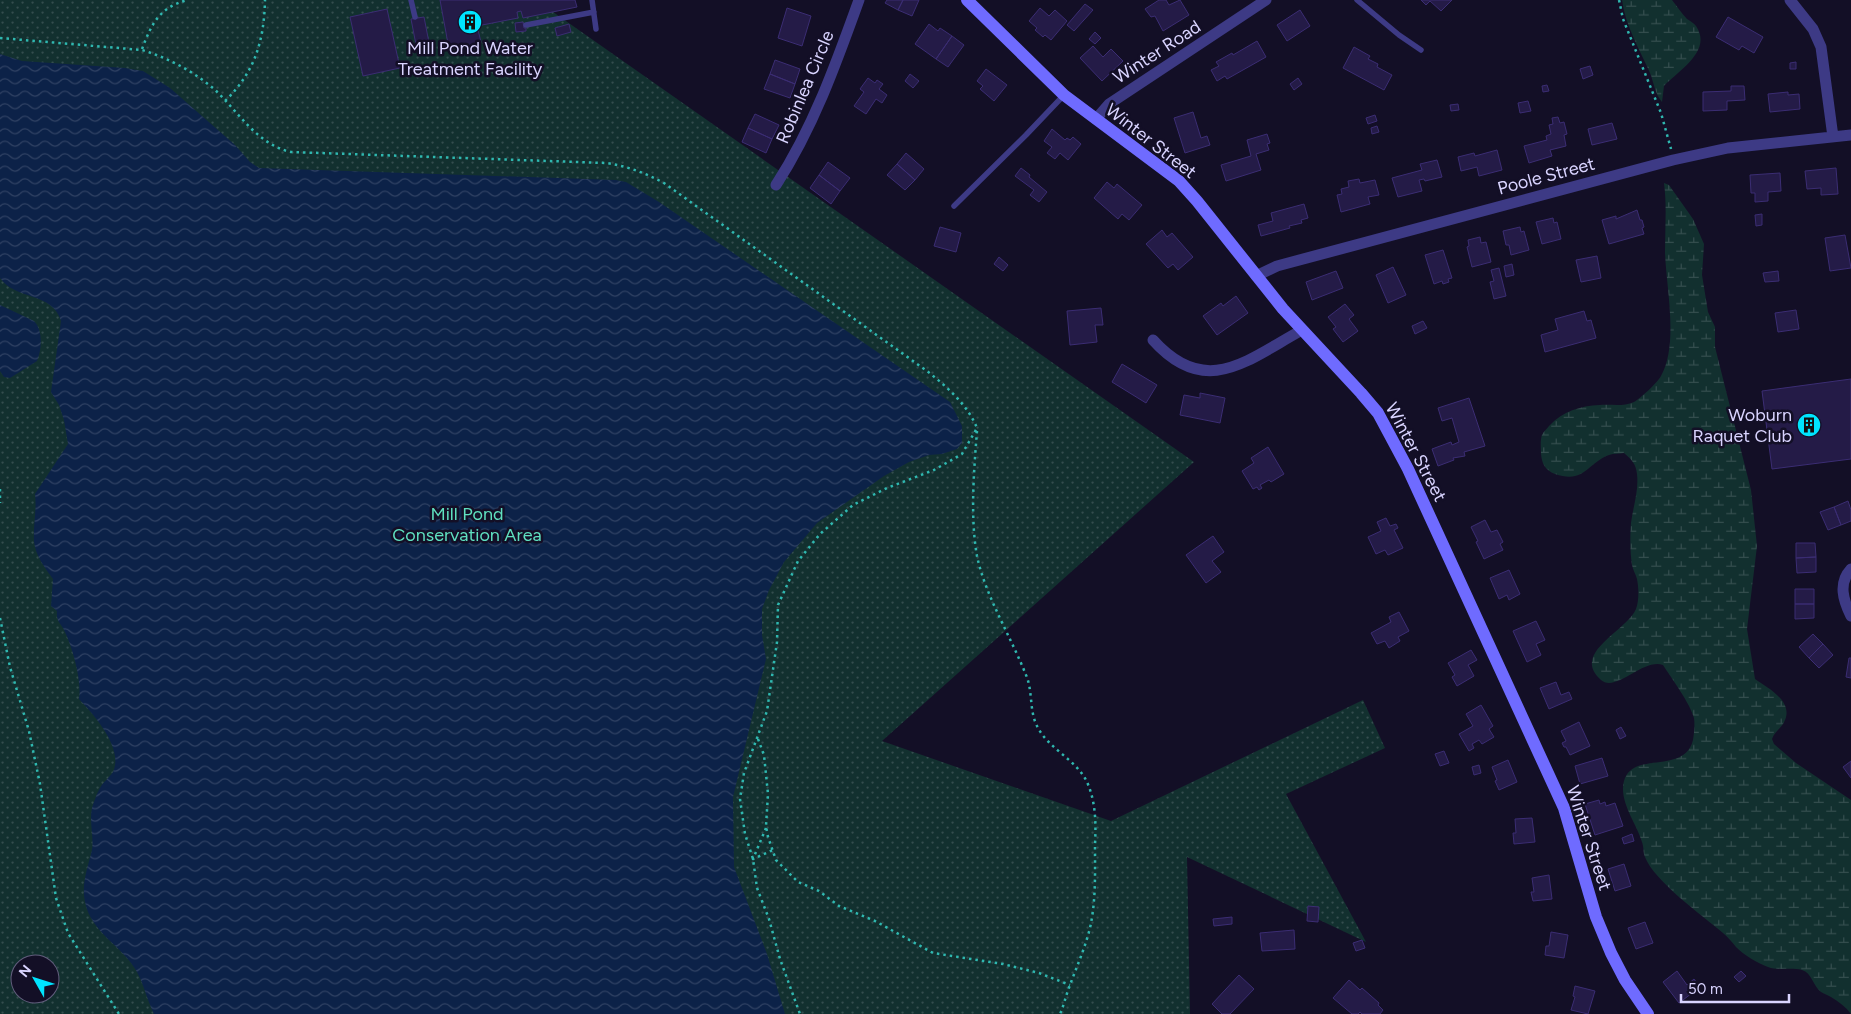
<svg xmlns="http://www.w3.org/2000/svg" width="1851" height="1014" viewBox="0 0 1851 1014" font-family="Figtree,sans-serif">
  <defs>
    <pattern id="grass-dots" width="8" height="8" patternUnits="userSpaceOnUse" patternTransform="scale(1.25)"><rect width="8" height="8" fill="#12302f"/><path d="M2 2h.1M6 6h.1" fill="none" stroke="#344d4e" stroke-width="1.8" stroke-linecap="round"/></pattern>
    <pattern id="wetland-marsh" width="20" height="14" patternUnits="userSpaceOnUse" patternTransform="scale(1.25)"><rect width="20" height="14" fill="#12302f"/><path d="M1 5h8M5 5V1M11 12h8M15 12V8" fill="none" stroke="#344d4e"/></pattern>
    <pattern id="water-waves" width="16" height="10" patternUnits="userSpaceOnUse" patternTransform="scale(1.25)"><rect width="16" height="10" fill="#0c2248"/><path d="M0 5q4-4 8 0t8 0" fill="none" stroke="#2f4163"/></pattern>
  </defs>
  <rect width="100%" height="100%" fill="#130f26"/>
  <path fill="url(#grass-dots)" fill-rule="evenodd" d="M 0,0 L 536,0 L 1194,462 L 882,741 L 1111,821 L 1363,700 L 1385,748 L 1286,794 L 1366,942 L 1187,857 L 1190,1014 L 0,1014 ZM 20,964 L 50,964 L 50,994 L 20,994 Z"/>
  <path fill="url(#wetland-marsh)" d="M 1622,0 L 1672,0 C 1677,6 1681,13 1687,19 C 1690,21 1694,23 1696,26 C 1713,51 1678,71 1664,86 L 1662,102 C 1655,94 1654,83 1650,73 C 1640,50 1625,25 1622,0 Z
    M 1664,183 L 1669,185 L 1693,219 L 1704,244 L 1702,275 L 1708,312 L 1715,327 L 1715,347 L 1751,490 L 1757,546 L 1747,629 L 1755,679 C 1768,688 1793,701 1785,720 C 1782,728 1775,731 1772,739 L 1774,744 L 1796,763 L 1851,800 L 1851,1014 C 1846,1007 1839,1002 1831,997 C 1828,995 1824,994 1821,992 C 1813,986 1812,973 1802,970 C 1791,967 1779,971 1768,967 C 1757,963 1744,955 1736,947 C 1732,942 1728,937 1723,933 C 1703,916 1654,881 1645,857 C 1643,853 1644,847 1642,842 C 1637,825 1623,807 1623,789 C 1624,746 1684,778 1693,740 C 1694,734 1695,725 1694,718 C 1690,703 1672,679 1663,665 C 1643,658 1616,693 1601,680 C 1570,653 1627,631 1636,609 C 1639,601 1639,589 1637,579 C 1636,575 1633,570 1632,565 C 1630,553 1630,536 1631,523 C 1633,507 1639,491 1637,474 C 1636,464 1632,460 1624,453 C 1619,454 1614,453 1609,455 C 1587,463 1585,484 1555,474 C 1545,470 1542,464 1541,454 C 1541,449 1540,440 1542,435 C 1543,432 1547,429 1549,426 C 1563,411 1580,406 1600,405 C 1611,404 1623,407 1634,402 C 1641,398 1657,383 1661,376 C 1679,344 1666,287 1665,252 C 1665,229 1667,206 1664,183 Z"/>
  <path fill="url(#water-waves)" d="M 0,54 L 22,61 L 125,68 L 143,71 L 170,88 L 235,145 L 250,162 L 259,168 L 616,180 L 626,182 L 659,202 L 950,402 L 962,426 L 962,443 L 957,449 L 942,454 L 929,455 L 909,462 L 884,476 L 817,523 L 784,562 L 769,590 L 762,609 L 762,635 L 766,659 L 733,797 L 734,867 L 767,954 L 785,1014 L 154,1014 C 147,1000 144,985 137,972 C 123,946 91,933 85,902 C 81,884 88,867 92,850 C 94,836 89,822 92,808 C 94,802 96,795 99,790 C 102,783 109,778 113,772 C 124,748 94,715 79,699 C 82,682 73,649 65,632 C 61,622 56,623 57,611 L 51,606 L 53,579 C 45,568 35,555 34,541 C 33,525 37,510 35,494 L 68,444 L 64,420 L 59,405 L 51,392 L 61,321 C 53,292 15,300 0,278 Z
    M 0,305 L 34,321 C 43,330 42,349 37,361 L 10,378 L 4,377 L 0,371 Z"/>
  <path fill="#241b47" stroke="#3b2d73" d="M 440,0 L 575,0 L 577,7 L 523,18 L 521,11 L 517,12 L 518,18 L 477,26 L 481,42 L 449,49 Z
    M 887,0 L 903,0 L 898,10 L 885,3 Z
    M 903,0 L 919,0 L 912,16 L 898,10 Z
    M 1159,0 L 1166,0 L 1169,5 L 1180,0 L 1189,15 L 1163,31 L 1155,16 L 1151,17 L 1145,9 Z
    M 1421,0 L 1452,0 L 1441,11 L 1430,1 L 1426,5 Z
    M 1085,4 L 1093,10 L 1074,31 L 1067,25 Z
    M 787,8 L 811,16 L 802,46 L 778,38 Z
    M 1040,8 L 1049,16 L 1055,10 L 1067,21 L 1051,40 L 1045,35 L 1043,37 L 1035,30 L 1037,28 L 1029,21 Z
    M 387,9 L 400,68 L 363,76 L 350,17 Z
    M 1300,10 L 1310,26 L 1287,41 L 1277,25 Z
    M 424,17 L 431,53 L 418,55 L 411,19 Z
    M 1728,17 L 1763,37 L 1754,53 L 1742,46 L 1739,50 L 1716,37 Z
    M 523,22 L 524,28 L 526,28 L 526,31 L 516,32 L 515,23 Z
    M 569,24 L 571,32 L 557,36 L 555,28 Z
    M 929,24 L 938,31 L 940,28 L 952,36 L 936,59 L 915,44 Z
    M 1095,32 L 1101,38 L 1095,44 L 1089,39 Z
    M 952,36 L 964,45 L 948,67 L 936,59 Z
    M 1257,41 L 1266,57 L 1227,79 L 1225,76 L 1217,81 L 1211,70 L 1219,66 L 1216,62 L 1232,53 L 1233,55 Z
    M 1093,46 L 1103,57 L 1111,49 L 1123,61 L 1102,81 L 1080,58 Z
    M 1354,47 L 1370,56 L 1368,59 L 1378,64 L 1377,67 L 1392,75 L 1384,90 L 1343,68 Z
    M 775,60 L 800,69 L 795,84 L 770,74 Z
    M 1796,62 L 1796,69 L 1790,69 L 1790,63 Z
    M 1590,66 L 1593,75 L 1583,79 L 1580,69 Z
    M 986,69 L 1007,85 L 994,101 L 980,89 L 983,86 L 977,81 Z
    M 770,74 L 795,84 L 790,98 L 764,89 Z
    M 910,74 L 919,81 L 913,88 L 905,81 Z
    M 868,78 L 875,83 L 877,80 L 883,84 L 879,89 L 887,95 L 882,103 L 876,99 L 866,114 L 854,106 L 864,92 L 860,89 Z
    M 1298,78 L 1302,84 L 1294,90 L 1290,84 Z
    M 1547,85 L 1549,91 L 1543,92 L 1542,86 Z
    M 1731,86 L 1744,86 L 1745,100 L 1727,101 L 1727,110 L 1703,111 L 1703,92 L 1731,91 Z
    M 1788,92 L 1788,95 L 1799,94 L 1800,109 L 1770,112 L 1768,94 Z
    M 1528,101 L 1531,111 L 1520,113 L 1518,103 Z
    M 1458,104 L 1459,110 L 1451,111 L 1450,105 Z
    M 1193,112 L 1201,138 L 1207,136 L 1210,145 L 1185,153 L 1174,118 Z
    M 755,114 L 779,125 L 772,139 L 748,128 Z
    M 1375,115 L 1377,121 L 1368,124 L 1366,118 Z
    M 1558,117 L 1560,123 L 1564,122 L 1567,134 L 1564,135 L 1566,146 L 1550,150 L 1552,156 L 1529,163 L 1524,146 L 1547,140 L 1546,136 L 1551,134 L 1549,125 L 1553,124 L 1552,118 Z
    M 1612,123 L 1617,139 L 1592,145 L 1588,129 Z
    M 1377,126 L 1379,132 L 1372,134 L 1371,128 Z
    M 748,128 L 772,139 L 766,153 L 742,142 Z
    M 1052,129 L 1065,140 L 1067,138 L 1070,140 L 1073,137 L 1081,144 L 1068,160 L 1060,153 L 1055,159 L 1047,153 L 1052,147 L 1044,141 Z
    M 1267,134 L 1270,143 L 1267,144 L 1269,150 L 1256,154 L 1261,170 L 1226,181 L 1221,165 L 1251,156 L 1247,140 Z
    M 1497,150 L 1502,170 L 1479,176 L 1477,167 L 1461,171 L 1458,157 L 1474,153 L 1475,156 Z
    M 906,153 L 924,169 L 915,180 L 897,164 Z
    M 1437,160 L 1442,177 L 1425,181 L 1424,179 L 1419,180 L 1422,191 L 1398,197 L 1392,178 L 1422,170 L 1420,164 Z
    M 828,162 L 850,178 L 840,191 L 819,175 Z
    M 897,164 L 915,180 L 905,190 L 887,175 Z
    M 1021,168 L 1030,175 L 1029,177 L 1047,192 L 1039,202 L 1030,195 L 1034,190 L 1015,176 Z
    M 1836,168 L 1838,194 L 1821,195 L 1821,188 L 1807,189 L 1805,171 Z
    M 1780,173 L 1781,191 L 1768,192 L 1768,201 L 1755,202 L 1755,193 L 1751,193 L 1750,175 Z
    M 819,175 L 840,191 L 831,204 L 810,188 Z
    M 1359,179 L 1360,183 L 1375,180 L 1379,195 L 1368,197 L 1370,204 L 1341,212 L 1337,195 L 1342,194 L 1341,189 L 1349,187 L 1348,181 Z
    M 1107,182 L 1114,188 L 1117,184 L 1142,205 L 1129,220 L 1122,214 L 1118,219 L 1094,198 Z
    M 1304,204 L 1308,218 L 1301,220 L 1302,223 L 1289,226 L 1290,228 L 1261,236 L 1258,225 L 1273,221 L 1271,213 Z
    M 1637,210 L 1640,220 L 1642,220 L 1644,227 L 1642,228 L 1644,234 L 1609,244 L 1602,220 L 1616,216 L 1616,219 Z
    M 1762,214 L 1762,225 L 1756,226 L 1755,215 Z
    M 1553,218 L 1554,223 L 1557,222 L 1561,239 L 1542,244 L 1536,222 Z
    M 940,227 L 961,233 L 956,252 L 934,246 Z
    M 1520,227 L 1521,232 L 1524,231 L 1529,250 L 1511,255 L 1509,245 L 1506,245 L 1503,231 Z
    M 1162,230 L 1167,237 L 1172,233 L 1193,257 L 1178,270 L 1173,264 L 1168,268 L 1146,244 Z
    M 1845,235 L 1851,268 L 1830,271 L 1825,238 Z
    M 1480,237 L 1481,243 L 1486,242 L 1491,262 L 1472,267 L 1467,247 L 1469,246 L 1468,240 Z
    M 1443,250 L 1452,278 L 1448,279 L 1449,282 L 1443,284 L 1442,281 L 1434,284 L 1425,255 Z
    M 1597,256 L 1601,278 L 1581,282 L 1576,260 Z
    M 999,257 L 1008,265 L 1003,271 L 994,264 Z
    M 1512,264 L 1514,275 L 1506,277 L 1504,266 Z
    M 1393,267 L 1406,295 L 1388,303 L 1376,275 Z
    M 1499,268 L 1506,296 L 1494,299 L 1490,282 L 1494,281 L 1491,270 Z
    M 1336,271 L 1343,288 L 1312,300 L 1306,282 Z
    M 1778,271 L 1779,281 L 1765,282 L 1763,273 Z
    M 1236,296 L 1248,313 L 1217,335 L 1203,316 L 1221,303 L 1223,306 Z
    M 1345,304 L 1354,315 L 1349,319 L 1358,331 L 1343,342 L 1333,329 L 1336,327 L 1328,317 Z
    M 1101,308 L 1103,325 L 1095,325 L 1097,342 L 1070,345 L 1067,311 Z
    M 1796,310 L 1799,329 L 1778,332 L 1775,313 Z
    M 1584,311 L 1587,321 L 1591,320 L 1596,338 L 1545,352 L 1541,335 L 1558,330 L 1555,319 Z
    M 1423,321 L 1427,328 L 1415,334 L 1412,326 Z
    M 1122,364 L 1157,385 L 1146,403 L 1112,382 Z
    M 1851,379 L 1851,459 L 1772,469 L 1762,391 Z
    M 1200,393 L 1225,398 L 1220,423 L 1180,415 L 1184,395 L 1200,398 Z
    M 1469,398 L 1485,446 L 1464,452 L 1465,456 L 1453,458 L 1454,460 L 1438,466 L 1432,449 L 1451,442 L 1452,445 L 1459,442 L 1452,418 L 1442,421 L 1438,408 Z
    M 1268,447 L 1284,474 L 1271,482 L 1269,480 L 1260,485 L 1262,488 L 1259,490 L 1257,487 L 1253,489 L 1242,471 L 1254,463 L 1251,458 Z
    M 1848,501 L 1851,510 L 1851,521 L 1841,525 L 1834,507 Z
    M 1834,507 L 1841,525 L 1828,530 L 1820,512 Z
    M 1386,518 L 1390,526 L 1396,524 L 1398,528 L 1394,530 L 1403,548 L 1388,555 L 1385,550 L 1376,554 L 1368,537 L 1381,531 L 1377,522 Z
    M 1485,520 L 1491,532 L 1497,530 L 1503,542 L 1500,544 L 1503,550 L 1484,559 L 1476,542 L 1478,541 L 1471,527 Z
    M 1213,536 L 1224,552 L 1212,561 L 1221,572 L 1206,583 L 1186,555 Z
    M 1796,543 L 1815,543 L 1816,557 L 1796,558 Z
    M 1816,557 L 1816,572 L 1797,573 L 1796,558 Z
    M 1509,570 L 1520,594 L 1509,600 L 1507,595 L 1499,599 L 1490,578 Z
    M 1795,589 L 1814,589 L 1814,604 L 1795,604 Z
    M 1795,604 L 1814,604 L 1814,618 L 1795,619 Z
    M 1399,612 L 1409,631 L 1398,637 L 1400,641 L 1389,648 L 1385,641 L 1377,644 L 1371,633 L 1391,622 L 1389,617 Z
    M 1536,621 L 1545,640 L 1536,644 L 1541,655 L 1527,662 L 1513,631 Z
    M 1813,634 L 1823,644 L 1809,658 L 1799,647 Z
    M 1823,644 L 1833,655 L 1819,668 L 1809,658 Z
    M 1471,650 L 1477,660 L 1468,665 L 1474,676 L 1457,686 L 1452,677 L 1455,675 L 1448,663 Z
    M 1849,658 L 1851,658 L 1851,678 L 1846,677 Z
    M 1556,682 L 1561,695 L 1569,692 L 1572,699 L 1549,709 L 1540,688 Z
    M 1481,705 L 1493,726 L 1489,729 L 1494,737 L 1482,744 L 1479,740 L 1472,744 L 1474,748 L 1469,751 L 1459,734 L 1473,726 L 1466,714 Z
    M 1579,722 L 1590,746 L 1570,755 L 1566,747 L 1564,747 L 1562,743 L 1566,741 L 1561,731 Z
    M 1621,727 L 1626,736 L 1620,739 L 1616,730 Z
    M 1444,751 L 1449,763 L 1440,766 L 1435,754 Z
    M 1602,758 L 1608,776 L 1580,784 L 1575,766 Z
    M 1508,760 L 1517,782 L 1499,790 L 1495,781 L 1497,780 L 1492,767 Z
    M 1851,761 L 1851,778 L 1843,767 Z
    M 1479,765 L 1481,773 L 1474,775 L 1472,767 Z
    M 1599,800 L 1600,804 L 1605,802 L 1606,806 L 1615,803 L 1623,826 L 1595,835 L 1585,804 Z
    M 1532,818 L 1535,842 L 1514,844 L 1513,833 L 1516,833 L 1515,819 Z
    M 1632,834 L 1634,841 L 1624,844 L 1622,838 Z
    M 1624,864 L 1631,886 L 1615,891 L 1608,869 Z
    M 1549,875 L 1552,899 L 1533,901 L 1531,892 L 1534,892 L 1532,878 Z
    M 1308,906 L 1319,907 L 1318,922 L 1307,921 Z
    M 1232,917 L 1232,924 L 1214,926 L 1213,919 Z
    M 1645,922 L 1653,943 L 1636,949 L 1628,928 Z
    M 1294,930 L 1295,949 L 1262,951 L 1260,933 Z
    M 1551,932 L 1568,935 L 1564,958 L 1545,955 L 1546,946 L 1549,946 Z
    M 1362,940 L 1365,948 L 1356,951 L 1353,943 Z
    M 1677,971 L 1687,985 L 1694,979 L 1700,987 L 1679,1003 L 1663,982 Z
    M 1741,971 L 1746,976 L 1739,982 L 1734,977 Z
    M 1239,975 L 1254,989 L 1230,1014 L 1222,1014 L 1212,1004 Z
    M 1349,980 L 1360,990 L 1362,988 L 1379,1003 L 1378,1005 L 1383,1010 L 1380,1014 L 1362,1014 L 1360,1012 L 1358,1014 L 1352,1014 L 1333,998 Z
    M 1575,986 L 1595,991 L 1588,1014 L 1571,1010 L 1575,997 L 1573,996 Z"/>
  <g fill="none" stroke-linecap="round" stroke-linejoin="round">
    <path stroke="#2fb8b0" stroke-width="2.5" stroke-dasharray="2.5 4" stroke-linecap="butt" d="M 1619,0 L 1623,19 L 1661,113 L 1671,149
      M 0,38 L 142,50 C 168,58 193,71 214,89 C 239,112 256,144 291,152 L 606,163 C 627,166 645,173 664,183 L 927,371 C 947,387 967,404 977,428 L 962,454 L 934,470 L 887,488 L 853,505 L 820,534 L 798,561 L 778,605 L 777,642 L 767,711 L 744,773 L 740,799 L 745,834 L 753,859 L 757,888 L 769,919 L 780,959 L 800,1014
      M 142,49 C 152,23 159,8 187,0
      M 225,101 C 255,72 264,41 265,0
      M 977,431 C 974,470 970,517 977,556 C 985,595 1011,637 1026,675 C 1033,691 1029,710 1037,726 C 1048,749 1076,759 1087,782 C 1096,802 1096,824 1095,845 C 1095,873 1096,901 1090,928 C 1085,948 1077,966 1070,985 C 1066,995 1064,1005 1060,1014
      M 0,489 L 0,503
      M 0,618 L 10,667 L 29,731 L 40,784 L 56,898 L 68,933 L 119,1014
      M 758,739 L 764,755 L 768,794 L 766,826 L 768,837 L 776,860 L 798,882 L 819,891 L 839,906 L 875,921 L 933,953 L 1003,964 L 1039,973 L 1070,985
      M 766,828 L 753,859 L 773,850"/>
    <path stroke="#3d3a85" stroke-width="5.5" d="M 411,0 L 415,17
      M 592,0 L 596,29
      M 1357,0 L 1399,35 L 1421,50
      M 526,25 L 594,12
      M 954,206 L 1026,135 L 1064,95"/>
    <path stroke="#3d3a85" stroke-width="11" d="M 1790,0 L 1813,29 L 1821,47 L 1833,137
      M 1096,119 L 1109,104 L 1266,0
      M 776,185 C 813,128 836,64 859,0
      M 1256,276 L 1277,266 L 1673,160 L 1728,148 L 1851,135
      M 1153,340 C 1206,399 1247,360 1302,330
      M 1851,569 C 1838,583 1843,600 1851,616"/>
    <path stroke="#6f6bff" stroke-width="12" d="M 967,0 L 1064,95 L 1179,181 L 1197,201 L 1283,309 L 1361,393 L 1378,413 L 1408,469 L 1564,808 L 1596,917 L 1611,953 L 1625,980 L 1648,1014"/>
  </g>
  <defs>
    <g id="building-disc" transform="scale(1.25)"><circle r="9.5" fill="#00e5ff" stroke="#130f26"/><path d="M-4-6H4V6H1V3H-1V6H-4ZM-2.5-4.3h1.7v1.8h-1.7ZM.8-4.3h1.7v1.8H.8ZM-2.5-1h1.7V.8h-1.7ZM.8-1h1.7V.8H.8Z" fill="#111"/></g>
  </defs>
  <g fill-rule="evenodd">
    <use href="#building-disc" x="470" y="22"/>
    <use href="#building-disc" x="1809" y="425"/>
  </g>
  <g text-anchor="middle" stroke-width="5" stroke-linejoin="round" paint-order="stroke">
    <g font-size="18" fill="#d9d4ff" stroke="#130f26">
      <text x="470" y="54">Mill Pond Water<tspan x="470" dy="21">Treatment Facility</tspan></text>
      <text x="1792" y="421" text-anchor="end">Woburn<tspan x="1792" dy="21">Raquet Club</tspan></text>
    </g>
    <g font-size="18" fill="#d9d4ff" stroke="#130f26">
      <text transform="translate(1157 52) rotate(-33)" y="6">Winter Road</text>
      <text transform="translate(805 87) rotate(-67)" y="6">Robinlea Circle</text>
      <text transform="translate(1151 141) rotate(38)" y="6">Winter Street</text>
      <text transform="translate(1546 176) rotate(-15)" y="6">Poole Street</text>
      <text transform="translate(1416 452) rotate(62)" y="6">Winter Street</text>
      <text transform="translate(1589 838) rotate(72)" y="6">Winter Street</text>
    </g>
    <g font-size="18" fill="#5fe0c0" stroke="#130f26">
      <text x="467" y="520">Mill Pond<tspan x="467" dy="21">Conservation Area</tspan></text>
    </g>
  </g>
  <g transform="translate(35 979) rotate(309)"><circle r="24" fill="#130f26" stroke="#625e7d"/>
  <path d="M0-4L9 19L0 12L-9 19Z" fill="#00e5ff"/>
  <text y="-8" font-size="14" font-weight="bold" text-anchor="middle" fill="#d9d4ff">N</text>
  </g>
  <path d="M1681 994v8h108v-8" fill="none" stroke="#d9d4ff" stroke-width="2.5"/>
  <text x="1688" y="994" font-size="15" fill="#d9d4ff" stroke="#130f26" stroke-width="4" paint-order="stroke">50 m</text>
</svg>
